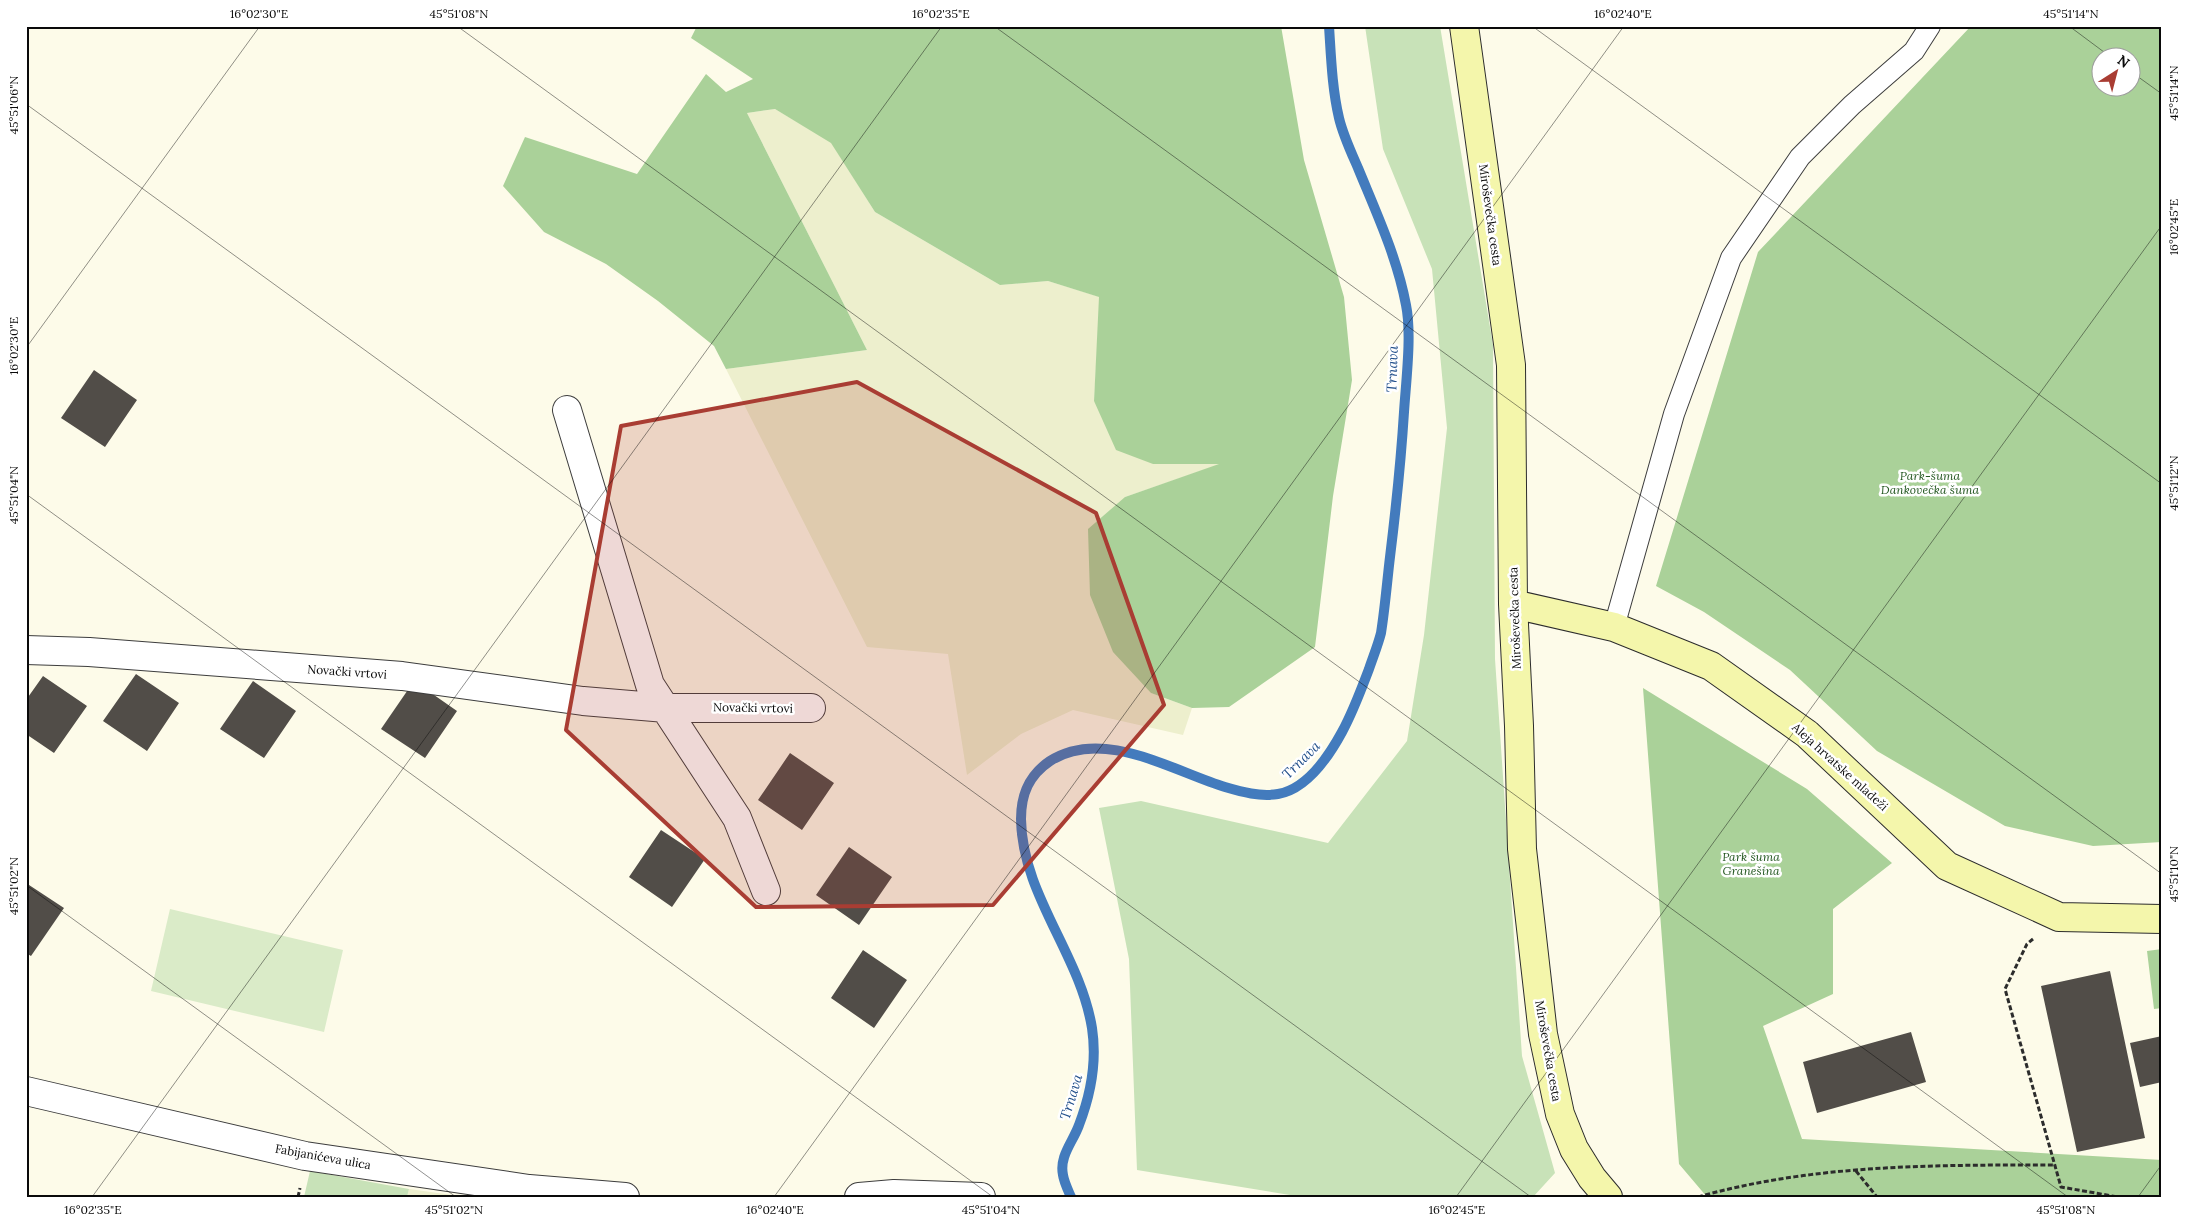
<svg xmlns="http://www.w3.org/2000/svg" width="2188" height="1223" viewBox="0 0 2188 1223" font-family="Lora,serif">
  <rect width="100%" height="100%" fill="#fdfbe9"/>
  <path fill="#edefcd" d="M 775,109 L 831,142 L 875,212 L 1000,285 L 1048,281 L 1100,297 L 1094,401 L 1153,464 L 1221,464 L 1125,497 L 1151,693 L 1192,708 L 1183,735 L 1073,710 L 1021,734 L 967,775 L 948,654 L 867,647 L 726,369 L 867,350 L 747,113 Z
    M 409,1189 L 467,1197 L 407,1197 Z"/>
  <path fill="#c8e2b8" d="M 1365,26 L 1440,26 L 1493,345 L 1495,659 L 1522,1056 L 1555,1173 L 1533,1197 L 1302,1197 L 1137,1170 L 1129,959 L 1099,808 L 1141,801 L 1328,843 L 1407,741 L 1424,635 L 1447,428 L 1432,269 L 1383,149 Z
    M 310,1171 L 409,1189 L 407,1197 L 304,1197 Z"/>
  <path fill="#aad199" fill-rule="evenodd" d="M 697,26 L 1281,26 L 1304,160 L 1344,297 L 1352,380 L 1333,496 L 1315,647 L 1229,707 L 1192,708 L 1151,693 L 1113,652 L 1090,595 L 1088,529 L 1125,497 L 1219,464 L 1153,464 L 1116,450 L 1094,401 L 1099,297 L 1048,281 L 1000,285 L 875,212 L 831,143 L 775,109 L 747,113 L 867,350 L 726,369 L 714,346 L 658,301 L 606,264 L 544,232 L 503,186 L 525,137 L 637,174 L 706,74 L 726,92 L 753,79 L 691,38 Z
    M 1971,26 L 2162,26 L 2162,842 L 2093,846 L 2005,826 L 1877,751 L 1790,670 L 1704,612 L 1656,586 L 1758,252 ZM 2100,58 L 2130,58 L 2130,88 L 2100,88 Z
    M 1643,688 L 1807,789 L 1892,863 L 1833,909 L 1833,994 L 1763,1026 L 1802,1139 L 2162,1160 L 2162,1197 L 1707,1197 L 1679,1164 Z
    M 2162,949 L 2162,1008 L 2154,1009 L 2147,951 Z"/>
  <path fill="#daebc8" d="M 170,909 L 343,950 L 324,1032 L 151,991 Z"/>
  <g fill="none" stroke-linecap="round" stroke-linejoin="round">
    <path stroke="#437bbd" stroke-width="10" d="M 1071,1197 C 1068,1190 1064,1182 1063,1175 C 1059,1156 1073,1142 1079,1125 C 1091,1094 1097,1061 1092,1028 C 1080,954 1022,895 1021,819 C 1021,794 1029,775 1050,761 C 1103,727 1173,771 1225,787 C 1242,792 1260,797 1278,794 C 1307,789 1329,756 1342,732 C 1353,712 1361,690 1369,669 C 1373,657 1378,645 1381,633 C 1385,608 1387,582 1390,557 C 1396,508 1401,460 1404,412 C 1406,381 1412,334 1406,305 C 1397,257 1376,212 1358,168 C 1351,152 1343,135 1339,118 C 1332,88 1331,56 1329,26"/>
  </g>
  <path fill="#514d48" d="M 94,370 L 137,400 L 105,447 L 61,418 Z
    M 136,674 L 179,703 L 147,751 L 103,721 Z
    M 43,676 L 87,706 L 54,753 L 26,734 L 26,700 Z
    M 253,681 L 296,711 L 264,758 L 220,729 Z
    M 414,681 L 457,711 L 425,758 L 381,729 Z
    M 790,753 L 834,783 L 802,830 L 758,800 Z
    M 661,830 L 705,859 L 672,907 L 629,877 Z
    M 849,847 L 892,877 L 859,925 L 816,895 Z
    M 26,883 L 64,908 L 31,956 L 26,953 Z
    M 863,950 L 907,980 L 874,1028 L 831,998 Z
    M 2110,971 L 2145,1138 L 2077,1152 L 2041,986 Z
    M 1911,1032 L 1926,1082 L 1817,1113 L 1803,1062 Z
    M 2162,1036 L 2162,1082 L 2140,1087 L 2130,1043 Z"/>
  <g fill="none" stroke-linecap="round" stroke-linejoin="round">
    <g stroke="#3d3d3d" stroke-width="22">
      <path id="lane" d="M 1614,627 L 1674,414 L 1731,258 L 1800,157 L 1852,105 L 1914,51 L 1930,26"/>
    </g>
    <g stroke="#3d3d3d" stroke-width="30">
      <path id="street" d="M 567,410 L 650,685 L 737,818 L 766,891
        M 26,650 L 89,652 L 402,676 L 583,701 L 666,708 L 811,708
        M 26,1091 L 305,1156 L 529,1189 L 625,1197
        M 859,1197 L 894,1194 L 981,1197"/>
    </g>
    <g stroke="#2c2c2c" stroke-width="30">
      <path id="secondary" d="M 1464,26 L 1511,365 L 1513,604 L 1519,726 L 1522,849 L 1543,1034 L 1560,1114 L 1574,1149 L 1592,1178 L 1608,1197
        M 1513,604 L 1614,627 L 1711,666 L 1807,734 L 1947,866 L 2059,917 L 2162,919"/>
    </g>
    <path stroke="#2c2c2c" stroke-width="3" stroke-dasharray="5 2.5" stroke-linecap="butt" d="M 2033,939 L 2027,944 L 2005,989 L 2061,1187 L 2118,1197
      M 1856,1171 L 1877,1197
      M 298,1197 L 300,1188
      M 1698,1197 C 1814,1164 1935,1165 2055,1165"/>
    <use href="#lane" stroke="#fff" stroke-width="20"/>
    <use href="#street" stroke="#fff" stroke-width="28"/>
    <use href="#secondary" stroke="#f4f6ab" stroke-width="28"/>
  </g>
  <path fill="#a93d33" fill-opacity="0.2" stroke="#a93d33" stroke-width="4" stroke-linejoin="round" d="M 857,382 L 1096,513 L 1164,705 L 993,905 L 756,907 L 566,730 L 621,426 Z"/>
  <path fill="none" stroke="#0a0a0a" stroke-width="1" stroke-opacity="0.45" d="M 457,26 L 2068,1197M 994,26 L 2162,874M 1532,26 L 2162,484M 2069,26 L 2112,58M 2130,71 L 2162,94M 26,104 L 1531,1197M 26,348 L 260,26M 26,494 L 993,1197M 26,885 L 456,1197M 92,1197 L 942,26M 774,1197 L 1624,26M 1456,1197 L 2162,225M 2138,1197 L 2162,1164"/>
  <g text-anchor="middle" stroke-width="5" stroke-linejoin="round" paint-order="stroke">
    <g font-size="12" fill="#0a0a0a" stroke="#fff">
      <text transform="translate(1490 215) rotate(82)" y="4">Miroševečka cesta</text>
      <text transform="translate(1515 618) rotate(-92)" y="4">Miroševečka cesta</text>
      <text transform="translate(347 672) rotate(4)" y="4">Novački vrtovi</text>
      <text transform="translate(753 708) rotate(1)" y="4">Novački vrtovi</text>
      <text transform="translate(1840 767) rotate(42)" y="4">Aleja hrvatske mladeži</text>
      <text transform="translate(1548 1051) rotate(80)" y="4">Miroševečka cesta</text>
      <text transform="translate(323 1157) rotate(10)" y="4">Fabijanićeva ulica</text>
    </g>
    <g font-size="12" font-style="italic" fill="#265923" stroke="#fff">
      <text x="1930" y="480">Park-šuma<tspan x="1930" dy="14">Dankovečka šuma</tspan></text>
      <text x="1751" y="861">Park šuma<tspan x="1751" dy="14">Granešina</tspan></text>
    </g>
    <g font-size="14" font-style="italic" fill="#23508c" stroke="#fff">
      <text transform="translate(1392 369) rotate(-88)" y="5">Trnava</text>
      <text transform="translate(1301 760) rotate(-45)" y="5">Trnava</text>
      <text transform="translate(1071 1097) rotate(-73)" y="5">Trnava</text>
    </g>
  </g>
  <rect width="2188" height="1223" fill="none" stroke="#ffffff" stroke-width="55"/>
  <g transform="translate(2116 72) rotate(36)"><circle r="24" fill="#ffffff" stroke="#9d9d9d"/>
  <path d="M0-4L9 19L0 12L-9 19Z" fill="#a93d33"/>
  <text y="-8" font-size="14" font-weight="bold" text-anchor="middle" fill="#0a0a0a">N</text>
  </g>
  <rect x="28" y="28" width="2132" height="1168" fill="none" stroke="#0a0a0a" stroke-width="2"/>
  <g font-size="12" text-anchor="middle" fill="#0a0a0a">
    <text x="259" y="18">16°02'30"E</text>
    <text x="459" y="18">45°51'08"N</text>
    <text x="941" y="18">16°02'35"E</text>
    <text x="1623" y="18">16°02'40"E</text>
    <text x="2071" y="18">45°51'14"N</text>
    <text transform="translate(2174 93) rotate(-90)" y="4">45°51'14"N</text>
    <text transform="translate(14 105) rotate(-90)" y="4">45°51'06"N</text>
    <text transform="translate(2174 227) rotate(-90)" y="4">16°02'45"E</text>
    <text transform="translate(14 346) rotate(-90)" y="4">16°02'30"E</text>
    <text transform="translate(2174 483) rotate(-90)" y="4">45°51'12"N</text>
    <text transform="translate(14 495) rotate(-90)" y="4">45°51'04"N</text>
    <text transform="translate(2174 874) rotate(-90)" y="4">45°51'10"N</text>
    <text transform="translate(14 886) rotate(-90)" y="4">45°51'02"N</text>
    <text x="93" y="1214">16°02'35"E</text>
    <text x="454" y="1214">45°51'02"N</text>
    <text x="775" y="1214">16°02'40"E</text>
    <text x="991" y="1214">45°51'04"N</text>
    <text x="1457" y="1214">16°02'45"E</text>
    <text x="2066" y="1214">45°51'08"N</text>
  </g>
</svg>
